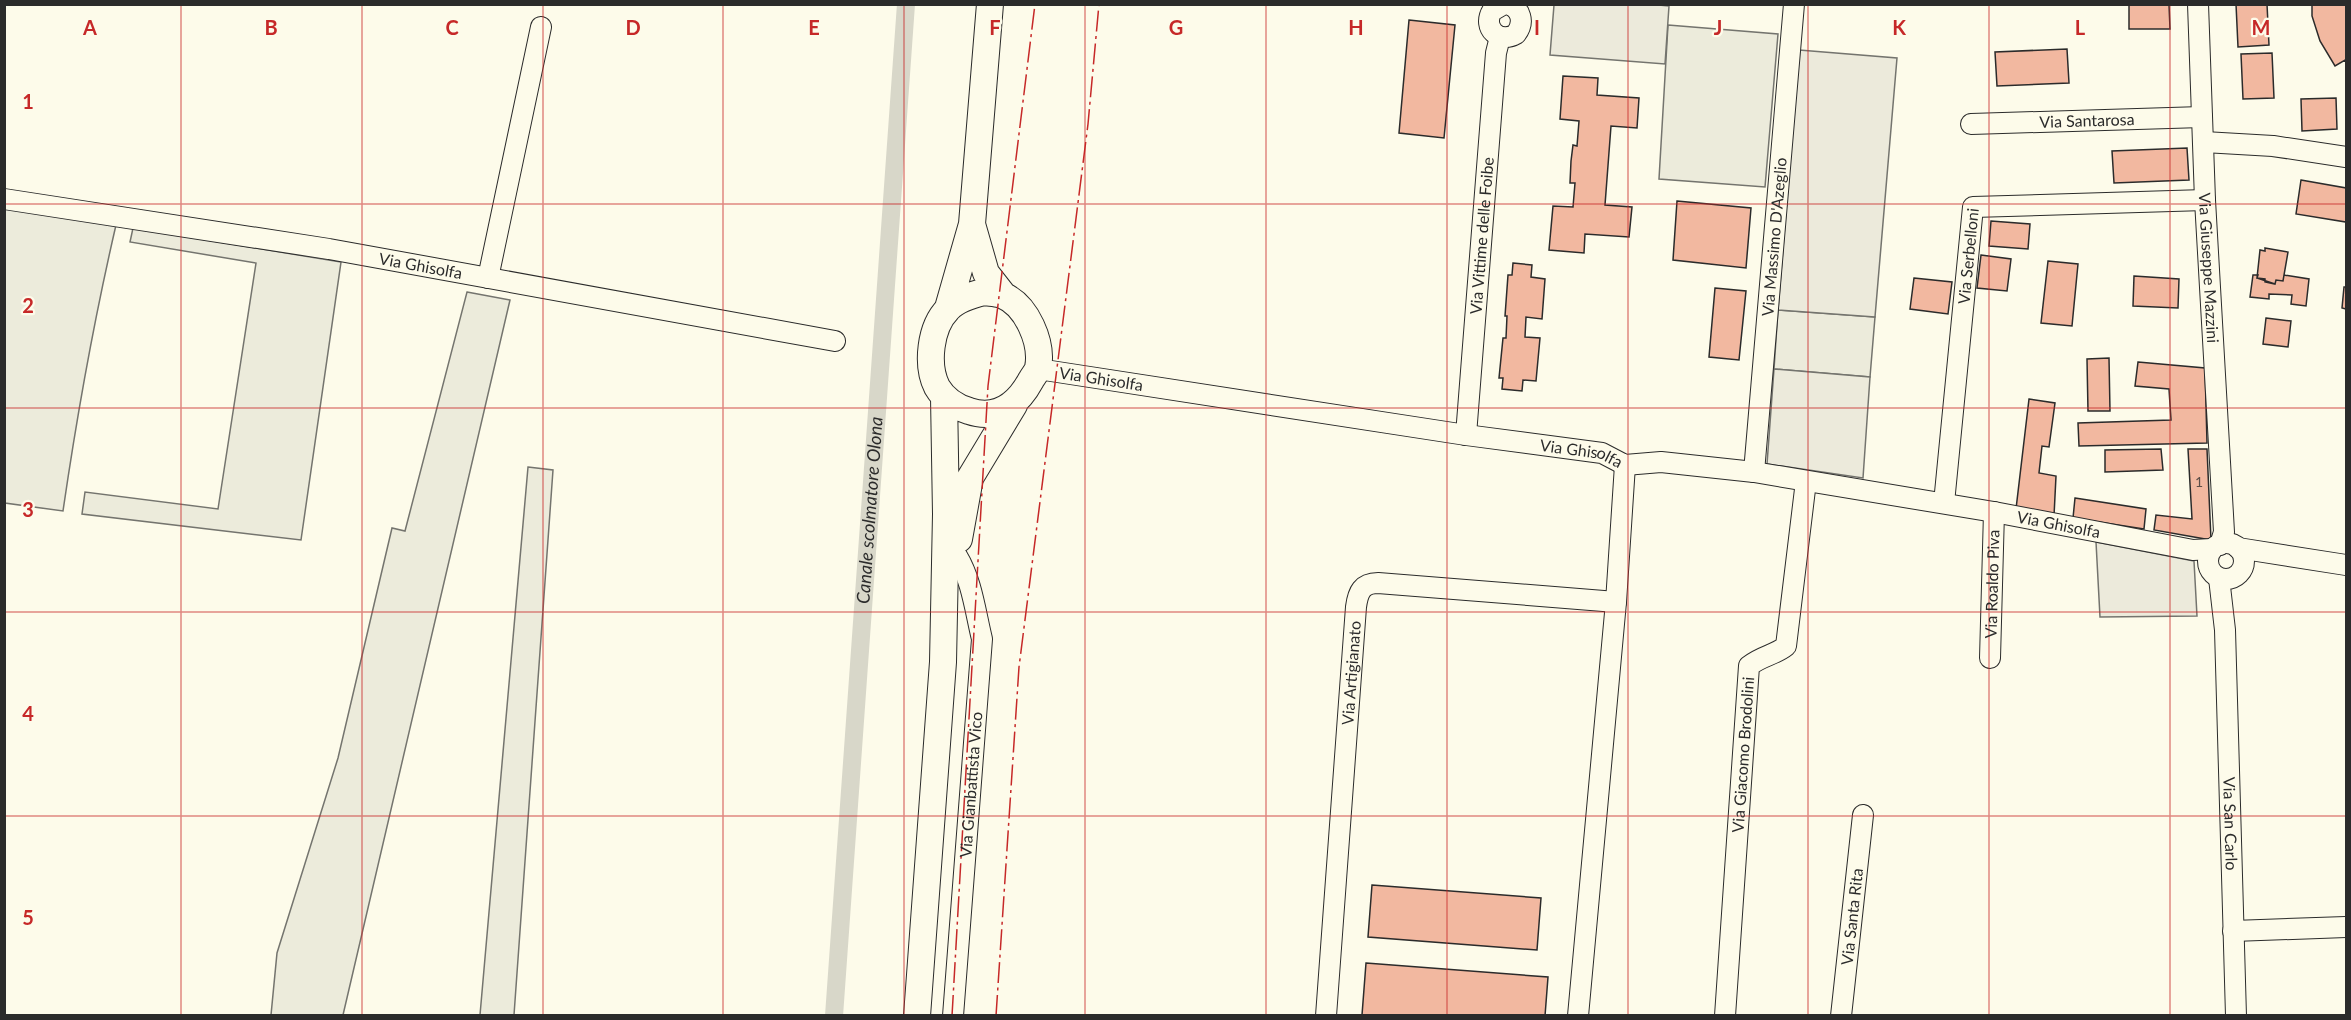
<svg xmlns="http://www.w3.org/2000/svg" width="2351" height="1020" viewBox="0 0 2351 1020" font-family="Lato,sans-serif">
  <rect width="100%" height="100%" fill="#fdfbea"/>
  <path fill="#ecebdb" stroke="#74746e" stroke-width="1.5" d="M 1668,25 L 1778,34 L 1765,187 L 1659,179 Z
    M 5,207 L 116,225 C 94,320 77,415 63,511 L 5,503 Z
    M 133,228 L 341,262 L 301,540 L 82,514 L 85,492 L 218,509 L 256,263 L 130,242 Z
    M 467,292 L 510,300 L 343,1015 L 271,1015 L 277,953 L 338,758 L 392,528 L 405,531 Z
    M 1778,310 L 1875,317 L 1870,377 L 1774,369 Z
    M 528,467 L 553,470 L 514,1015 L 480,1015 Z"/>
  <path fill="#eceadb" stroke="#74746e" stroke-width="1.5" d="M 1648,4 L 1669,6 L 1665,64 L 1550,55 L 1554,5 Z
    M 1799,50 L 1897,58 L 1875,317 L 1778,310 Z
    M 1774,369 L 1870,377 L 1863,478 L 1767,464 Z
    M 2096,542 L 2194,561 L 2197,616 L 2100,617 Z"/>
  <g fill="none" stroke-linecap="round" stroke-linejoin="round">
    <path stroke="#d8d7c9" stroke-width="18" id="s1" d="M 834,1016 L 906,4"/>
  </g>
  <path fill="#f2b8a0" stroke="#2b2b2b" stroke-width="1.5" d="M 2129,4 L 2169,4 L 2170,29 L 2129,29 Z
    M 2236,4 L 2267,4 L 2269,45 L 2238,47 Z
    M 2312,4 L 2346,4 L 2346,63 L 2345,60 L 2335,66 L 2320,41 L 2312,16 Z
    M 1409,20 L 1455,25 L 1444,138 L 1399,133 Z
    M 2067,49 L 2069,83 L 1997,86 L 1995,52 Z
    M 2272,53 L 2274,98 L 2243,99 L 2241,54 Z
    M 1563,76 L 1598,78 L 1597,95 L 1639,98 L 1637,128 L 1611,126 L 1605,205 L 1632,207 L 1629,237 L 1585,234 L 1584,253 L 1549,250 L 1553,206 L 1573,207 L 1575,183 L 1570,183 L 1571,161 L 1573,145 L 1577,146 L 1579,121 L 1560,119 Z
    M 2336,98 L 2337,129 L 2302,131 L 2301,99 Z
    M 2187,148 L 2189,180 L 2114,183 L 2112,151 Z
    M 2301,180 L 2346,188 L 2346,222 L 2296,214 Z
    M 1677,201 L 1751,208 L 1746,268 L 1673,260 Z
    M 1991,221 L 2030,224 L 2028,249 L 1989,246 Z
    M 2265,248 L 2288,252 L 2283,281 L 2276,280 L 2275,284 L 2257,278 L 2260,250 L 2265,251 Z
    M 1981,255 L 2011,259 L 2007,291 L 1977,288 Z
    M 2048,261 L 2078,264 L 2072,326 L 2041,323 Z
    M 1513,263 L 1532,265 L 1531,277 L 1545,279 L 1542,319 L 1526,317 L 1525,337 L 1540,338 L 1536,381 L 1523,380 L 1522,391 L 1502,389 L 1503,378 L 1499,378 L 1503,338 L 1506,338 L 1507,316 L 1505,316 L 1508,275 L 1512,275 Z
    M 2253,275 L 2258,275 L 2257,278 L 2265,279 L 2265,282 L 2275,284 L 2276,280 L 2283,281 L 2284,275 L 2309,279 L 2306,306 L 2291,304 L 2292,295 L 2269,294 L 2269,299 L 2250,297 Z
    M 2134,276 L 2179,279 L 2178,308 L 2133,306 Z
    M 1914,278 L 1952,282 L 1948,314 L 1910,309 Z
    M 2344,287 L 2346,287 L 2346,309 L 2342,308 Z
    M 1715,288 L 1746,291 L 1739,360 L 1709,357 Z
    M 2266,318 L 2291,321 L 2288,347 L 2263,344 Z
    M 2109,358 L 2110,411 L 2088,411 L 2087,359 Z
    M 2138,362 L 2205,368 L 2207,443 L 2079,446 L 2078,423 L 2171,420 L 2169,389 L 2135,386 Z
    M 2029,399 L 2055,403 L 2049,447 L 2042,446 L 2039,473 L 2056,476 L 2054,516 L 2016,509 Z
    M 2161,449 L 2163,470 L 2105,472 L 2105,450 Z
    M 2188,449 L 2207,449 L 2211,540 L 2154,530 L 2156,515 L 2192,519 Z
    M 2075,498 L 2146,509 L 2144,529 L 2073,518 Z
    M 1372,885 L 1541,898 L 1537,950 L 1368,937 Z
    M 1366,963 L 1548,977 L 1545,1016 L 1362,1015 Z"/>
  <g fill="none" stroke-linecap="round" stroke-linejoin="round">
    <g stroke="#2b2b2b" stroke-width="22">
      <g id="minor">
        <path d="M 1504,4 L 1492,11 C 1482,28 1499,44 1516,34 C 1525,22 1521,8 1507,4"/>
        <path id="s2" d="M 2198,4 L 2205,200 L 2224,532 L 2220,545"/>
        <path id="s3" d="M 1971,124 L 2202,117"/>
        <path d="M 2204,142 L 2273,146 L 2346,157"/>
        <path id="s4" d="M 4,199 L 329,249 L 835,341"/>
        <path d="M 488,278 L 541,27"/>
        <path id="s5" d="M 1038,369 L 1466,435 L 1602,453 L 1625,465 L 1661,462 L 1754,472 L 1994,512 L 2193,550 L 2212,549"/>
        <path id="s6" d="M 1466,435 L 1496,53 L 1500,37"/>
        <path id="s7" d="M 1754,472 L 1794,4"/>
        <path id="s8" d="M 1944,503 L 1973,207 L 2205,200"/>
        <circle cx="2226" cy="561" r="18"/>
        <path d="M 2238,548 L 2346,565"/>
        <path id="s9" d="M 2219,578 L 2225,630 L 2236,1016"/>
        <path id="s10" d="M 1990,658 L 1994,512"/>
        <path d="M 2233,931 L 2346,927"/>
        <path id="s11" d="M 953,1016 L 982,639 C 975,610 972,581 957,556"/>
        <path id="s12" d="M 1326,1016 L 1356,607 C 1358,592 1362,583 1378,583 L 1616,602"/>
        <path d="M 1578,1016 L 1616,602 L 1625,465"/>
        <path id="s13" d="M 1725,1016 L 1749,666 C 1761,656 1775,655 1786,646 L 1806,481"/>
        <path id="s14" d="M 1841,1016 L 1863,815"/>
      </g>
    </g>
    <g stroke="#2b2b2b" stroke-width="28">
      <path id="major" d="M 972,224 L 986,273 L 1004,296
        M 984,292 C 990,293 997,293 1002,295 C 1027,305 1043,343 1038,368 C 1037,372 1033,376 1031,380 C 1018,404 998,421 969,411 C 956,407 944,399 937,387 C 926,365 930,327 948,309 C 957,299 971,295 984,292 Z
        M 948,308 L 972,224 L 990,4
        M 959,539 L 970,478 L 1014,405
        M 917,1016 L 943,662 L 946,514 L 944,397"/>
    </g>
    <use href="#minor" stroke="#fdfbea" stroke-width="20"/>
    <use href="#major" stroke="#fdfbea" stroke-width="26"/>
    <path stroke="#c62828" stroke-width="1.5" stroke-dasharray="21 4.5 3 4.5" stroke-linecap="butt" d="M 952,1016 L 988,386 L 1035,4
      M 996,1016 L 1019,667 L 1088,124 L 1099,4"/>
  </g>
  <path fill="none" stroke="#c62828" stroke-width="1.5" stroke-opacity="0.55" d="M 181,4 L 181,1016M 362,4 L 362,1016M 543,4 L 543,1016M 723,4 L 723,1016M 904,4 L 904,1016M 1085,4 L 1085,1016M 1266,4 L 1266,1016M 1447,4 L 1447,1016M 1628,4 L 1628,1016M 1808,4 L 1808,1016M 1989,4 L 1989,1016M 2170,4 L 2170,1016M 4,204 L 2346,204M 4,408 L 2346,408M 4,612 L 2346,612M 4,816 L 2346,816"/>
  <g text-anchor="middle" stroke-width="4.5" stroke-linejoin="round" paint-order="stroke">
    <g font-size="14" fill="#5d4e48">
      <text x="2199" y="487">1</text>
    </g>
    <g font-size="16" fill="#2b2b2b" stroke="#fdfbea">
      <text dy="6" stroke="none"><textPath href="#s3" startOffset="116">Via Santarosa</textPath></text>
      <text dy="6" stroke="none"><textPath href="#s6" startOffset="200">Via Vittime delle Foibe</textPath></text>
      <text dy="6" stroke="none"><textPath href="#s7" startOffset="236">Via Massimo D'Azeglio</textPath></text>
      <text dy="6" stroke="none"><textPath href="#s8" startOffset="248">Via Serbelloni</textPath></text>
      <text dy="6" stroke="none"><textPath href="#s4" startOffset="422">Via Ghisolfa</textPath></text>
      <text dy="6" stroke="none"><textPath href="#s2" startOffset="264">Via Giuseppe Mazzini</textPath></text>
      <text dy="6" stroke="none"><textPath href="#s5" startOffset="64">Via Ghisolfa</textPath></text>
      <text dy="6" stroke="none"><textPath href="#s5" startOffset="550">Via Ghisolfa</textPath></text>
      <text dy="6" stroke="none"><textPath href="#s5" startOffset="1035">Via Ghisolfa</textPath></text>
      <text dy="6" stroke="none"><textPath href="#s10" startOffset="74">Via Roaldo Piva</textPath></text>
      <text dy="6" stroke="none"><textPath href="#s12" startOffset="344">Via Artigianato</textPath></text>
      <text dy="6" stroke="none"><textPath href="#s13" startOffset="262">Via Giacomo Brodolini</textPath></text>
      <text dy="6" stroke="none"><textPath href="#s11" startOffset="232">Via Gianbattista Vico</textPath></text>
      <text dy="6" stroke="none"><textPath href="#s9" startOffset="246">Via San Carlo</textPath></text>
      <text dy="6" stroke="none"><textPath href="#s14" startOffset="100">Via Santa Rita</textPath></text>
    </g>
    <g font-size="18" font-style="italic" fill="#2b2b2b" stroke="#fdfbea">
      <text dy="6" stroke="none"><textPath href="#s1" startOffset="507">Canale scolmatore Olona</textPath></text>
    </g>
  </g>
  <g font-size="20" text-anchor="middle" font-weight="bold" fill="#c62828" stroke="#fdfbea" stroke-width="4.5" stroke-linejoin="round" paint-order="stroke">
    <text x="90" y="35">A</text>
    <text x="271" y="35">B</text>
    <text x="452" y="35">C</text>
    <text x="633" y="35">D</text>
    <text x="814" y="35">E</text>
    <text x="995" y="35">F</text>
    <text x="1176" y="35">G</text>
    <text x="1356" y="35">H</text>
    <text x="1537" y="35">I</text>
    <text x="1718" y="35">J</text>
    <text x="1899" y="35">K</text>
    <text x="2080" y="35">L</text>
    <text x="2261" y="35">M</text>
    <text x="28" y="109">1</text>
    <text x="28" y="313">2</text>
    <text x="28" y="517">3</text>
    <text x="28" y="721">4</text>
    <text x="28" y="925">5</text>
  </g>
  <rect width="2351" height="1020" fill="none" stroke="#2b2b2b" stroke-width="12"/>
</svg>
